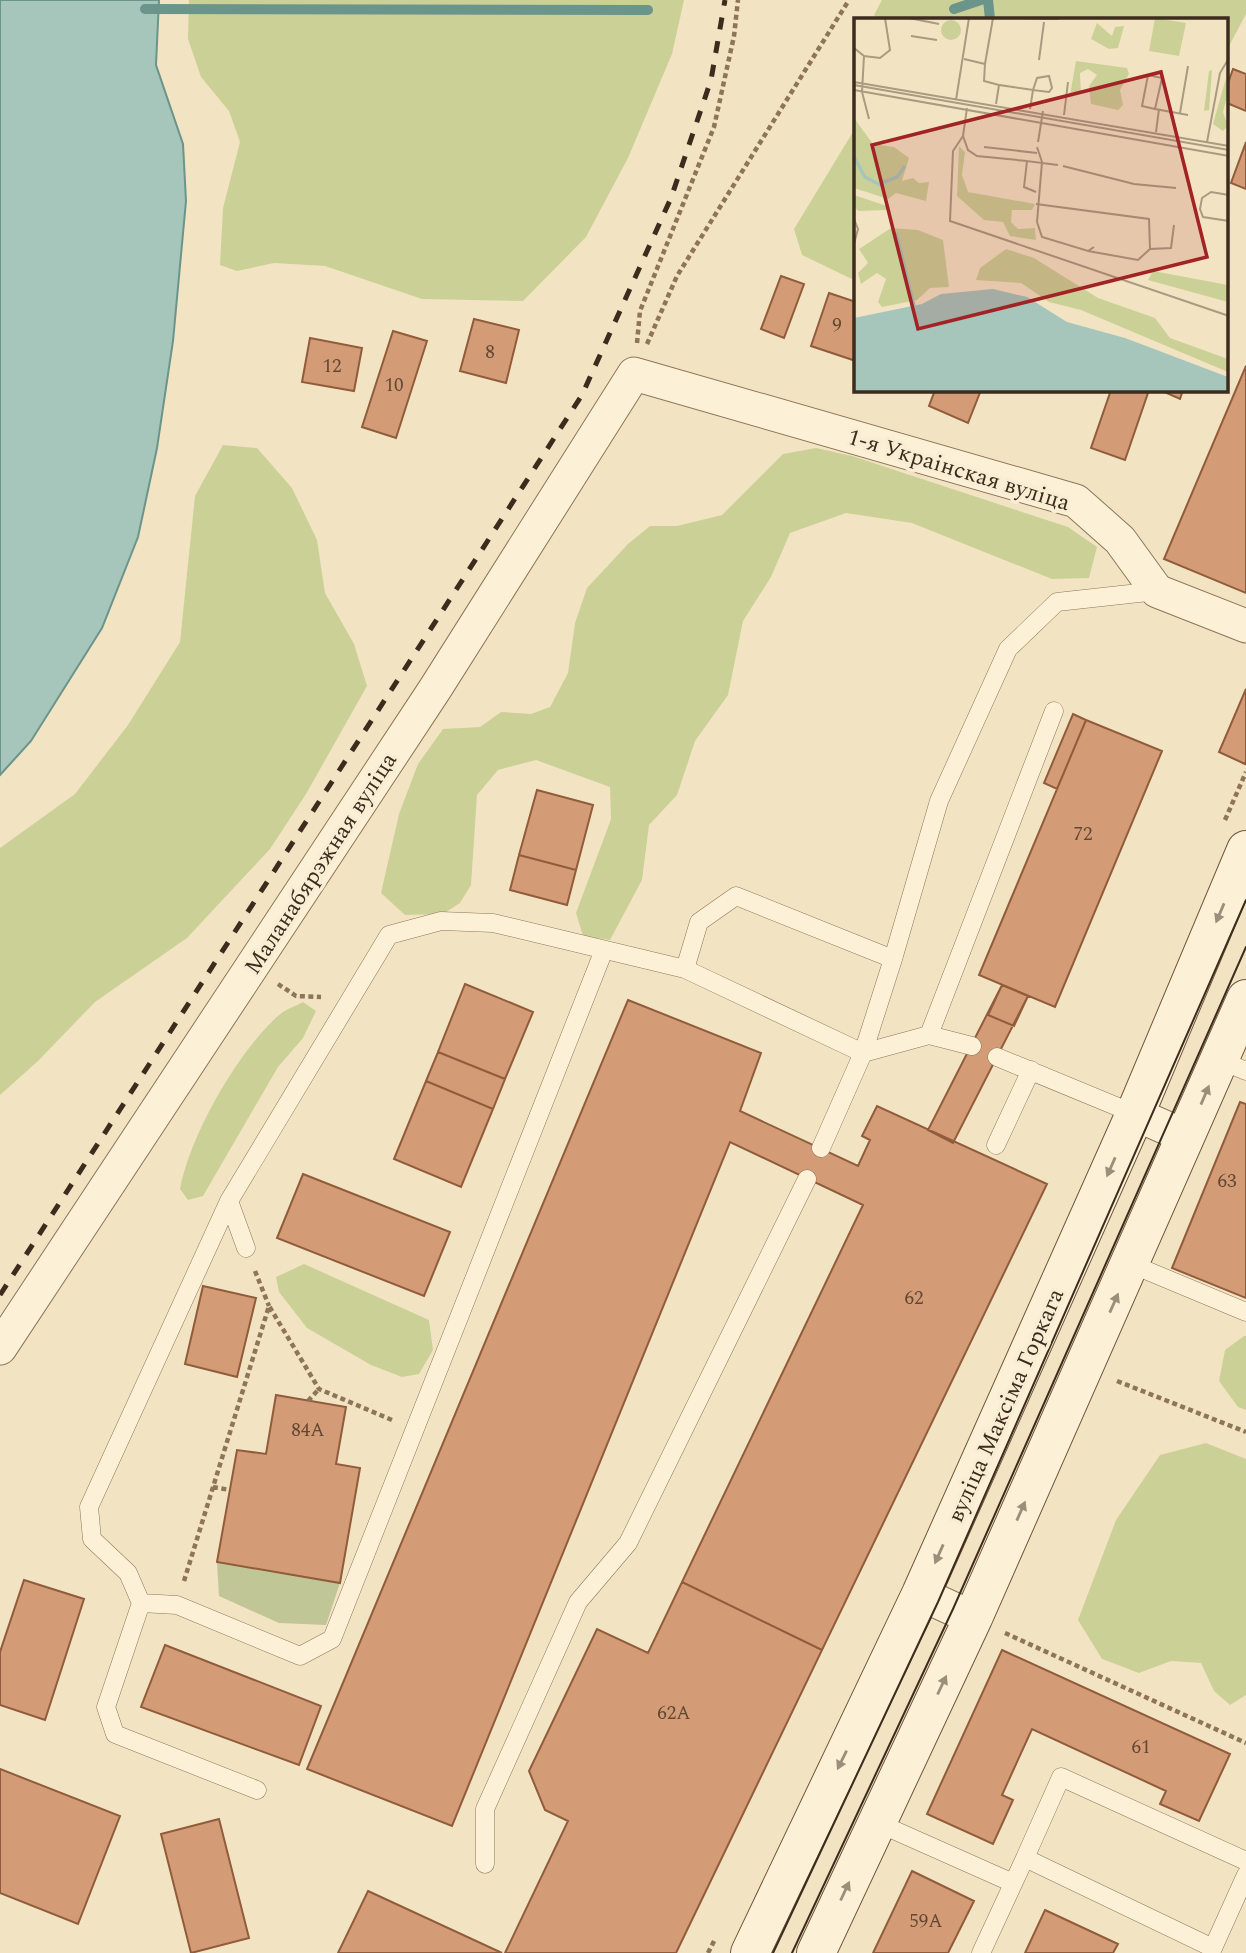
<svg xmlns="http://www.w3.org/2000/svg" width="1246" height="1953" viewBox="0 0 1246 1953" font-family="Spectral,serif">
  <rect width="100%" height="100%" fill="#f2e4c3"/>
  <path fill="#cbd196" d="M 189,0 L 684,0 L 672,54 L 628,158 L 586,237 L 523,301 L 422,299 L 325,266 L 274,263 L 237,271 L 220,265 L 223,208 L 240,142 L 229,111 L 201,77 L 188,39 Z
    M 882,0 L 1246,0 L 1246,14 L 1227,50 L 1227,19 L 878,19 L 874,15 Z
    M 856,127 L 856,281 L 802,255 L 794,229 Z
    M 223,445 L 257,448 L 292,488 L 317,540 L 325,593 L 354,644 L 367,686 L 306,794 L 270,849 L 187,938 L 95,1002 L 38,1061 L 0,1095 L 0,848 L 75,794 L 128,725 L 180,642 L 195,496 Z
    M 816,448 L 852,456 L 1068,527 L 1097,547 L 1089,578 L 1052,579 L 912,523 L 846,513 L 790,533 L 771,577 L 743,621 L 728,695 L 695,741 L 677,795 L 649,825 L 642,880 L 610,940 L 583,936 L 576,913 L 611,819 L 610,787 L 536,760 L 498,770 L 477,795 L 471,885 L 460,903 L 443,914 L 405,915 L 381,893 L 399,814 L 418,764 L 443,729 L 480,727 L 501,712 L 531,714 L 550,707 L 568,673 L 575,623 L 587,588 L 628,544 L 650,526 L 677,526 L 722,515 L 783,454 Z
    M 303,1002 L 316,1011 L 303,1038 L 278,1067 L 203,1196 L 188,1200 L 180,1189 C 190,1135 238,1051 279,1015 C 286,1009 296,1006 303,1002 Z
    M 304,1264 L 429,1320 L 433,1350 L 419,1374 L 402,1377 L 371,1365 L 307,1328 L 279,1292 L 276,1277 Z
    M 1244,1336 L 1246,1336 L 1246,1410 L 1238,1407 L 1219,1381 L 1225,1350 Z
    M 1206,1443 L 1246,1459 L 1246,1695 L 1230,1705 L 1214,1691 L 1201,1663 L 1171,1661 L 1139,1673 L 1102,1659 L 1078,1620 L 1116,1520 L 1160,1455 Z"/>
  <path fill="#c0c695" d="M 217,1562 L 340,1583 L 326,1625 L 279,1623 L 219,1596 Z"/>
  <path fill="#a6c5bb" stroke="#6b948a" stroke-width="2" d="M 0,0 L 159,0 L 156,65 L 183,144 L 186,201 L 173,341 L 157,448 L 138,537 L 102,628 L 31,741 L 0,775 Z"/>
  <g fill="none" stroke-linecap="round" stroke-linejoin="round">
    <path stroke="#6b948a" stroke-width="10" d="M 988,0 L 990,19
      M 145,9 L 648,10
      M 954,9 L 981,0"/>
  </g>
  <path fill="#d39c76" stroke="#905c3b" stroke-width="2" d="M 1233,69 L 1246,74 L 1246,111 L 1227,103 L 1227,86 Z
    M 1246,142 L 1246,189 L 1231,183 Z
    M 781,276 L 804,284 L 784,338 L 761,329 Z
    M 829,293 L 856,302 L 856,361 L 811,346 Z
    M 474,319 L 519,330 L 506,383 L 460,371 Z
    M 393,331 L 427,341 L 396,438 L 362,427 Z
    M 310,338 L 362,348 L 354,391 L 302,382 Z
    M 1246,366 L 1246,593 L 1164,559 Z
    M 935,390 L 981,390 L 968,423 L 929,406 Z
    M 1111,390 L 1149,390 L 1125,460 L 1091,448 Z
    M 1160,390 L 1183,390 L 1180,399 Z
    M 1246,689 L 1246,761 L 1245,764 L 1219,752 Z
    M 1073,714 L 1086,720 L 1057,789 L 1044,783 Z
    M 1086,720 L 1162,751 L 1055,1007 L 979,975 Z
    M 537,790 L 593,805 L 576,870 L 519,855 Z
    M 519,855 L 576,870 L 567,905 L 510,890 Z
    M 465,984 L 533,1012 L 505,1079 L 438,1052 Z
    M 1002,985 L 1028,996 L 953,1143 L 928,1130 Z
    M 1002,985 L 1028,996 L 1014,1026 L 988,1015 Z
    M 628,1000 L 761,1053 L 740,1111 L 858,1166 L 870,1140 L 862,1136 L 877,1106 L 1047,1184 L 822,1650 L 682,1582 L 863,1205 L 730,1142 L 452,1826 L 307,1769 Z
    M 438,1052 L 505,1079 L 493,1109 L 426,1081 Z
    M 426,1081 L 493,1109 L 461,1187 L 394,1159 Z
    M 1240,1102 L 1246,1104 L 1246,1298 L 1172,1268 Z
    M 303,1174 L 450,1232 L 424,1296 L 277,1238 Z
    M 203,1286 L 256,1298 L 237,1377 L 185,1364 Z
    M 276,1395 L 346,1407 L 336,1464 L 360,1468 L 340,1583 L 217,1562 L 237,1450 L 266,1454 Z
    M 24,1580 L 84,1599 L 45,1720 L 0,1705 L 0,1652 Z
    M 682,1582 L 822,1650 L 676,1953 L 505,1953 L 568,1821 L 545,1810 L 529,1771 L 597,1629 L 648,1653 Z
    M 165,1645 L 321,1706 L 299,1765 L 141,1707 Z
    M 1002,1650 L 1230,1754 L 1199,1821 L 1160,1804 L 1166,1791 L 1032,1729 L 1002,1795 L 1013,1800 L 993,1844 L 927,1814 Z
    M 0,1769 L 120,1816 L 78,1924 L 0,1893 Z
    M 219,1819 L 249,1938 L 191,1953 L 161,1834 Z
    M 912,1871 L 974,1901 L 948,1953 L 873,1953 Z
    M 368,1891 L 502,1953 L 338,1953 Z
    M 1045,1910 L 1118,1944 L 1113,1953 L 1025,1953 Z"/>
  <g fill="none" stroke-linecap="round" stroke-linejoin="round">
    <g stroke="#8e7558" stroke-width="19">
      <path id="service" d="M 893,959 L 939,801 L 1008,649 L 1057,602 L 1157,591
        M 685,969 L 699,922 L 736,896 L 893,959 L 863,1053 L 821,1148
        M 929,1035 L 1054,711
        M 997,1057 L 1135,1114
        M 1220,1060 L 1246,1071
        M 996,1145 L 1031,1070
        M 229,1201 L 89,1507 L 92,1539 L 128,1573 L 141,1603 L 106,1707 L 115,1734 L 257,1790
        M 246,1248 L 229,1201 L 389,935 L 441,921 L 493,923 L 685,969 L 863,1053 L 929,1035 L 972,1046
        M 1131,1264 L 1246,1312
        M 141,1603 L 177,1605 L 300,1656 L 332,1639 L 604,950
        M 878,1823 L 1013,1883
        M 1246,1861 L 1061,1777 L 1025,1858 L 1213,1948 L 1246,1875
        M 485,1864 L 485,1809 L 578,1602 L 628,1543 L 807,1179
        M 981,1953 L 1025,1858"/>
    </g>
    <g stroke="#8e7558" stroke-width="35">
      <path id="minor" d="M 1135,1114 L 1187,1137
        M 0,1348 L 435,689 L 634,374 L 1076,501 L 1120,540 L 1157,591 L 1246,626
        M 921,1594 L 973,1618"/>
    </g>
    <g stroke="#70553b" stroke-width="40">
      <path id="secondary" d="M 750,1953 L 921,1594 L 1135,1114 L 1246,850
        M 816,1953 L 973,1618 L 1246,999"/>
    </g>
    <path stroke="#8e7558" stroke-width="4.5" stroke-dasharray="5 3.5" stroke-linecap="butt" d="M 637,343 L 640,311 L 714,127 L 734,36 L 738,0
      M 647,344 L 677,276 L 849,0
      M 1225,820 L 1246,772
      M 278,984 L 296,996 L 321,997
      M 255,1271 L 269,1306
      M 1117,1381 L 1246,1432
      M 308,1401 L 319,1389
      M 213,1487 L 230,1490
      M 184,1581 L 269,1306 L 319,1389 L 392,1420
      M 1005,1633 L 1246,1743
      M 708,1953 L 715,1939"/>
    <use href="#service" stroke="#fcf1d7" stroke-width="18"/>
    <use href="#minor" stroke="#fcf1d7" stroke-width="33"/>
    <use href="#secondary" stroke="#fcf1d7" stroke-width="38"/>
    <path stroke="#3d2c1d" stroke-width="2" d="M 773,1953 L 938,1602 L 1246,900
      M 792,1953 L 953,1609 L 1246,947"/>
    <path stroke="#3d2c1d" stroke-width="5" stroke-dasharray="12 12" stroke-linecap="butt" d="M 0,1295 L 582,395 L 671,198 L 711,80 L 725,0"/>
  </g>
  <defs><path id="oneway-solid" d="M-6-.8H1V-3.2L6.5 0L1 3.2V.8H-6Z" transform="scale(1.75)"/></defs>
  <g fill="#9c8e7a">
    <use href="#oneway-solid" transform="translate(1220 913) rotate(113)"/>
    <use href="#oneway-solid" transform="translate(1205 1095) rotate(-67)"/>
    <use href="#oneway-solid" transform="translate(1111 1167) rotate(114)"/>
    <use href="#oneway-solid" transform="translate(1114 1303) rotate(-66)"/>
    <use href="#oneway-solid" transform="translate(1021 1511) rotate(-66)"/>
    <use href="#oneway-solid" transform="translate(939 1554) rotate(114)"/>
    <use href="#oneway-solid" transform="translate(942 1685) rotate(-65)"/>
    <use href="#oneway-solid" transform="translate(842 1760) rotate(116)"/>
    <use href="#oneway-solid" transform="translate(845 1891) rotate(-65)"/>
  </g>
  <g text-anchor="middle" stroke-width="7" stroke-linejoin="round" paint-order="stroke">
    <g font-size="19" fill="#624833">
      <text x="837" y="331">9</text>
      <text x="490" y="358">8</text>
      <text x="332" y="372">12</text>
      <text x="394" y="391">10</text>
      <text x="1083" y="840">72</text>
      <text x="1227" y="1187">63</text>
      <text x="914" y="1304">62</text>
      <text x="308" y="1436">84А</text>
      <text x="674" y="1719">62А</text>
      <text x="1141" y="1753">61</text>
      <text x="926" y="1927">59А</text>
    </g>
    <g font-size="23" fill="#3d2c1d" stroke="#f9eed4">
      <text transform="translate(959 469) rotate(17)" y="8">1-я Украінская вуліца</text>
      <text transform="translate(320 863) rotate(-57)" y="8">Маланабярэжная вуліца</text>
      <text transform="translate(1005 1405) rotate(-66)" y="8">вуліца Максіма Горкага</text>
    </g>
  </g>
  <g transform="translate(854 18)">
    <rect width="374" height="374" fill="#f2e4c3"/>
    <path d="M 301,0 L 332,5 L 325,38 L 295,33 ZM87 12a10 10 0 1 1 20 0a10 10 0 1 1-20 0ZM 243,5 L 258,18 L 261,9 L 270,8 L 264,30 L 255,31 L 237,21 ZM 222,43 L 273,50 L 275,56 L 266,72 L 269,87 L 264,92 L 237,86 L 235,68 L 243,57 L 234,51 L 226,55 L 227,76 L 216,77 ZM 358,52 L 355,92 L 350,93 L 355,53 ZM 372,60 L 374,75 L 369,94 L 374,108 L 369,113 L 359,106 ZM 0,100 L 19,126 L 40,129 L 55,140 L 48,163 L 59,160 L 65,165 L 75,164 L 72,183 L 42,175 L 34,181 L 0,170 ZM 105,128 L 111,134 L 108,157 L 114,174 L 181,186 L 178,192 L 158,192 L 157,204 L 164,211 L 181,210 L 182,222 L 156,218 L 149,204 L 130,202 L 103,178 ZM 0,177 L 33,188 L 32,192 L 5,193 L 0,190 ZM 37,210 L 64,212 L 89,222 L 95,269 L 76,270 L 63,282 L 28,289 L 24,284 L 32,261 L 23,255 L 7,266 L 4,255 L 14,245 L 5,231 ZM 152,231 L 180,240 L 244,280 L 301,300 L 316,320 L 374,341 L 374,354 L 227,292 L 195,284 L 167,265 L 122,262 L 126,250 ZM 299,253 L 374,267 L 374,284 L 294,262 Z" fill="#cbd196"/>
    <path d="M 139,271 L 173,279 L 213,304 L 271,320 L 374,359 L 374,374 L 0,374 L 0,300 L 68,286 L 87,276 Z" fill="#a6c5bb"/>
    <path fill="none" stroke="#a6c5bb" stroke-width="3.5" d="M 0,139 L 11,159 L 30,169M 27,165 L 43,159 L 51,148M 42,215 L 60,288"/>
    <path fill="none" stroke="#aa9a81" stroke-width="2" d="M 55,0 L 85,6M 163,0 L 205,1M 57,18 L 83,22M 0,30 L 10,38 L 8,74 L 15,101M 10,38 L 26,40 L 36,32 L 31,0M 110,41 L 131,46 L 139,0M 185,42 L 190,4M 131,46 L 130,63 L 145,67M 294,57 L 308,60 L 301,91 L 288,88 ZM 0,64 L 375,128M 0,67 L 375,132M 0,72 L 375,138M 102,82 L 115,0M 142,86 L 145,67 L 179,72 L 183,60 L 195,58 L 198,70 L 195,74 L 179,72 L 176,91M 113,90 L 109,118 L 99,133 L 96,203 L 375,298M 301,91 L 334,97M 326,95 L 334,48M 210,97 L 214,64M 302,114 L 305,91M 109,118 L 114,132 L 123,138 L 173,143M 184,124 L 189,93M 353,124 L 366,55 L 375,40M 130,129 L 183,135M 183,129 L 188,144 L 183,204 L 188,219 L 234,233 L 240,229M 209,148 L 280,166 L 322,170M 182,174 L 170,169 L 173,143 L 204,147M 375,177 L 357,174 L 348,180 L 346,191 L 349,199 L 375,203M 182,186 L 295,201 L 296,231M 0,201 L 4,211 L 0,226M 234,233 L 284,242 L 296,231 L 317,230 L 320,207"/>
    <path fill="#a32224" fill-opacity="0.15" stroke="#a32224" stroke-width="3.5" d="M 307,54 L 353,239 L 64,311 L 18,127 Z"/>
    <rect width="374" height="374" fill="none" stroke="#3d2c1d" stroke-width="3.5"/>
  </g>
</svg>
